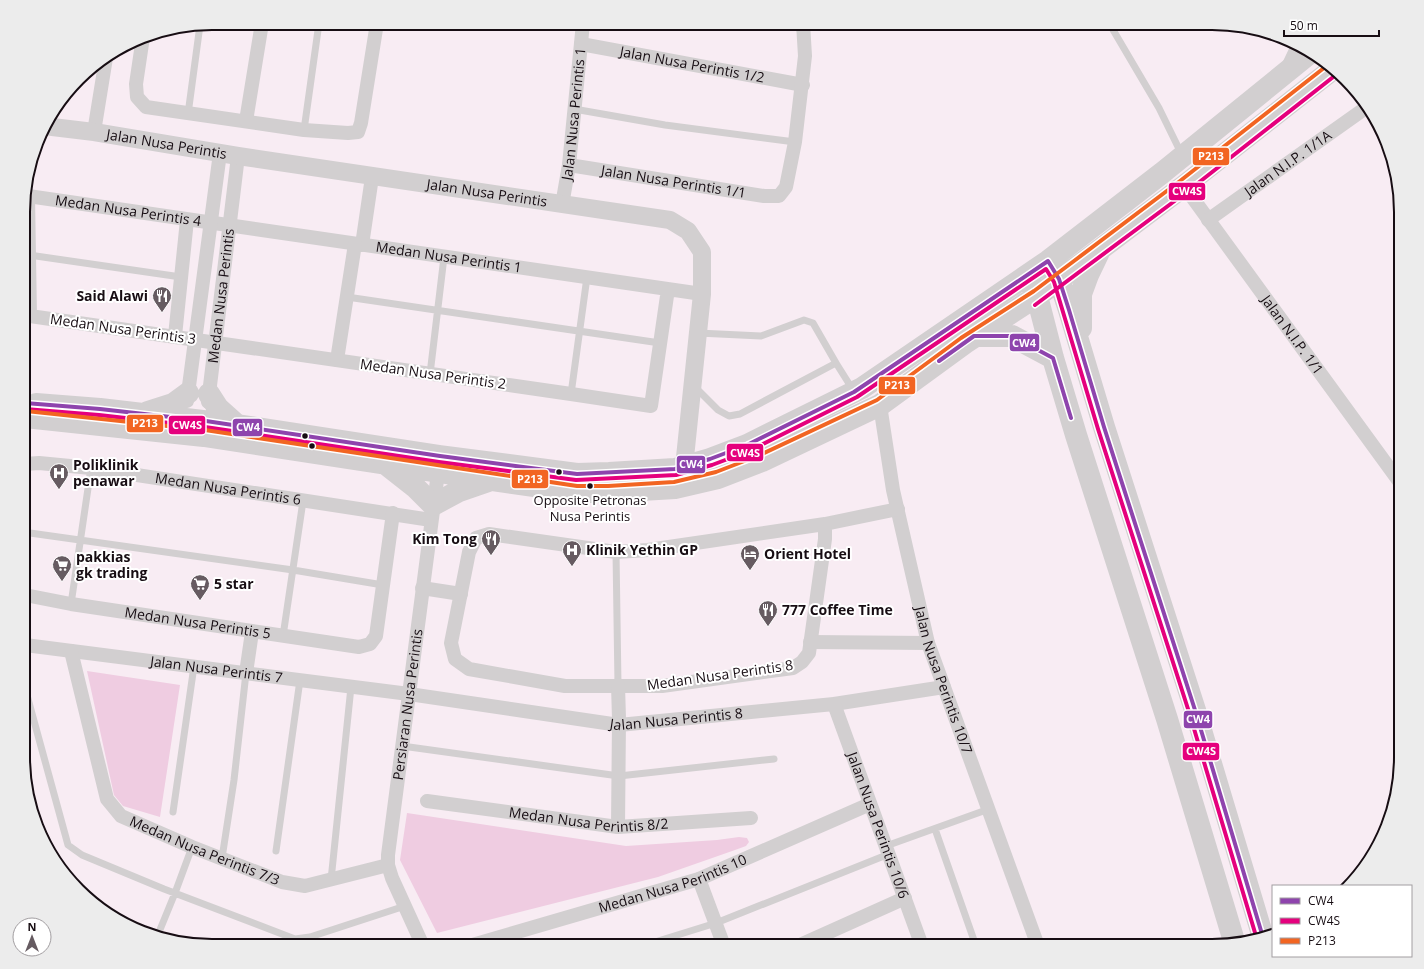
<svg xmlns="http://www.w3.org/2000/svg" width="1424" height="969" viewBox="0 0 1424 969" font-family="'Open Sans',sans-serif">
  <rect width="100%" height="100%" fill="#f8ecf3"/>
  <path fill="#efcce1" d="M 87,671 L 180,685 L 160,817 L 123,806 L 114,795 Z
    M 407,813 L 626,846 L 717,840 L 739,837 L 747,838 L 749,842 L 746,846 L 735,850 L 658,877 L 437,933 L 400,860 Z"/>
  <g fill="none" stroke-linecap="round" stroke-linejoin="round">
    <path stroke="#d2cfd0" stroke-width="7" d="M 769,23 L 805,29
      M 1109,23 L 1159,108 L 1182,155
      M 1208,23 L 1211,24
      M 574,109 L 665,125 L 795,142
      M 188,114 L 200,25
      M 304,130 L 319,23
      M 29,255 L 181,277
      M 347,297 L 660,343
      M 836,363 L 853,390
      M 430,374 L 444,257
      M 694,386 L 718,410 L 729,416 L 740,414 L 836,363 L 813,323 L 804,320 L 761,336 L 698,333
      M 571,394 L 587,277
      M 25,534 L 30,533 L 293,570 L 383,585
      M 616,552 L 618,685
      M 71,604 L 91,468
      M 283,636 L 303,501
      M 25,688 L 68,845 L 82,855 L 164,889 L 295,939 L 310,937 L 405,906
      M 402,746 L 619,776 L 774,759
      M 173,812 L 194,666
      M 935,829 L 976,946
      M 886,846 L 989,809
      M 276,851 L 300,680
      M 222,858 L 234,780 L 246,673
      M 331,880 L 351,687
      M 157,937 L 175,893 L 192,847
      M 642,946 L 716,923 L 889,854"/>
    <g stroke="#d2cfd0" stroke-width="14">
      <path d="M 143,37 L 136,84 L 137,97 L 146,107 L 304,130 L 348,133 L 358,132 L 361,123 L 377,23"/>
      <path id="s1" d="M 581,44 L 803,85"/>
      <path d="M 1288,67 L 1298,46"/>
      <path d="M 246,121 L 262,23"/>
      <path d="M 94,132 L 106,58"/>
      <path id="s2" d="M 569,165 L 764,196 L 779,196 L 786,187 L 795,142 L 805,56 L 803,23"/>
      <path id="s3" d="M 1184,186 L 1401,484"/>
      <path id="s4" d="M 562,205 L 569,165 L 583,23"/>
      <path id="s5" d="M 1208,220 L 1367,107"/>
      <path d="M 362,245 L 372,177"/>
      <path id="s6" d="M 668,289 L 651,406 L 571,394 L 30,316 L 28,196 L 702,294"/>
      <path d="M 175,336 L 187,220"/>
      <path d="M 337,360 L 355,244"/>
      <path d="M 187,401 L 220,153"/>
      <path id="s7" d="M 208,402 L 238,156"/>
      <path id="s8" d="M 880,405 L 893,490 L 928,643 L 1038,946"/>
      <path id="s9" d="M 25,464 L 39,463 L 91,468 L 431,520"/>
      <path d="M 825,524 L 825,539 L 809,653 L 802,662 L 793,668 L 662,686 L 565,686 L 469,669 L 455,659 L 451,643 L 469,552 L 476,538 L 489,534 L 616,552 L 648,550 L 825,524 L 898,509"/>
      <path d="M 422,588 L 461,594"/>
      <path id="s10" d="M 25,595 L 71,604 L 359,647 L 370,644 L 376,636 L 393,513"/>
      <path d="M 810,642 L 928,643"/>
      <path id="s11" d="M 25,645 L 409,694 L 619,725 L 834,704 L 944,687"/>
      <path id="s12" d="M 71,651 L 107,799 L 121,816 L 192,847 L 282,882 L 305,886 L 388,865"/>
      <path d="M 246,673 L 252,632"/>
      <path d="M 618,685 L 619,719 L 618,827"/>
      <path id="s13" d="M 834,704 L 922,946"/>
      <path id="s14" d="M 427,801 L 618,827 L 751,818"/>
      <path d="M 699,879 L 724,946"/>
      <path id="s15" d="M 423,946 L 392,878 L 388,865 L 388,855 L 439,465"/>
      <path id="s16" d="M 469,946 L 699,879 L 870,804"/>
      <path d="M 798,946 L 905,898"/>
    </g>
    <path stroke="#d2cfd0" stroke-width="18" id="s17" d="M 44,126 L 94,132 L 238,156 L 670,220 L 688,231 L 702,252 L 702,294 L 684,467"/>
    <path stroke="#d2cfd0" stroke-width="22" d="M 1052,269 L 1059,279 L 1069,310 L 1104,427 L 1195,710 L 1262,934
      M 1031,284 L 1037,296 L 1053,358 L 1076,435 L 1167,719 L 1234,941
      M 1081,328 L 1081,294 L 1088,275 L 1099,252
      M 974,336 L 1012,336 L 1053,358
      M 209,394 L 218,408 L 237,425
      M 36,404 L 100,409 L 237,425 L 440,456 L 577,474 L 609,473 L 675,469 L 710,459 L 747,445 L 862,388 L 1048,261 L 1162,173 L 1310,53
      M 148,412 L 173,404 L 188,393
      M 25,417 L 204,436 L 491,480 L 577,492 L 608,492 L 675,488 L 718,478 L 762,461 L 880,405 L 965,343 L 1037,296 L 1078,266 L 1184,186 L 1333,69
      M 387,465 L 415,487 L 433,505 L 459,491 L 488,481"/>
    <g stroke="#fff" stroke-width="7">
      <path id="bus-1" d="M 939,361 L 974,336 L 1012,336 L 1053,358 L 1071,418
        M 25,403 L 100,409 L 206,421 L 440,456 L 577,474 L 675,469 L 710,459 L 747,445 L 854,392 L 1048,261 L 1059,279 L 1069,310 L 1104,427 L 1195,710 L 1262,934"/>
    </g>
    <g stroke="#fff" stroke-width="7">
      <path id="bus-2" d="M 1035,305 L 1188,191 L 1337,74
        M 25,409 L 99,415 L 205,427 L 439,462 L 576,480 L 676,475 L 712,465 L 749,451 L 857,397 L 1046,269 L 1054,282 L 1063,312 L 1098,429 L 1189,712 L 1256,936"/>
    </g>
    <g stroke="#fff" stroke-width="7">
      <path id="bus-3" d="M 26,411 L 205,430 L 577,486 L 608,486 L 674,482 L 716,472 L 760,455 L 877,400 L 961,338 L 1034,291 L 1074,261 L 1180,181 L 1329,64"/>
    </g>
    <use href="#bus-1" stroke="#8e44ad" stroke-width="4"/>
    <use href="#bus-2" stroke="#e5007d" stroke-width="4"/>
    <use href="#bus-3" stroke="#f26522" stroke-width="4"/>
  </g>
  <defs>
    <g id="restaurant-pin" transform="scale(1)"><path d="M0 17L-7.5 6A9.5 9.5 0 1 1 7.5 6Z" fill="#665b61" stroke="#fff"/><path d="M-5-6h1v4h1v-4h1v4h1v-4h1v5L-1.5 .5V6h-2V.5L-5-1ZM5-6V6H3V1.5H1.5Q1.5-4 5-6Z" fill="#fff"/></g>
    <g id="hospital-pin" transform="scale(1)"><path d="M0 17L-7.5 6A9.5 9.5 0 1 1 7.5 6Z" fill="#665b61" stroke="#fff"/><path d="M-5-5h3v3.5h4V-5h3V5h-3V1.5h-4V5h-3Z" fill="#fff"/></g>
    <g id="hotel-pin" transform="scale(1)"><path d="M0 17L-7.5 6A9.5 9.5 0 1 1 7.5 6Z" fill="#665b61" stroke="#fff"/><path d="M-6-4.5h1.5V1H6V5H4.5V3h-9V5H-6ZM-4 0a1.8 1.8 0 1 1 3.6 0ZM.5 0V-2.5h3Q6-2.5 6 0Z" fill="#fff"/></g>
    <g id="supermarket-pin" transform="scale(1)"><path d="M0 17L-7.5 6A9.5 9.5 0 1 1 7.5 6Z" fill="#665b61" stroke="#fff"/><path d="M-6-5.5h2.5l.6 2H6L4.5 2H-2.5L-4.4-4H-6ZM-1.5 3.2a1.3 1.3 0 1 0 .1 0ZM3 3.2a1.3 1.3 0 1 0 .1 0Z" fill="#fff"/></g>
  </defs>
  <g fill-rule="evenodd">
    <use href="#restaurant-pin" x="162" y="296"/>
    <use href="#hospital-pin" x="59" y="473"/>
    <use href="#restaurant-pin" x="491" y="539"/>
    <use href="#hospital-pin" x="572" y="550"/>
    <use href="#hotel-pin" x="750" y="554"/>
    <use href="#supermarket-pin" x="62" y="565"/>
    <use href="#supermarket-pin" x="200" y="584"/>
    <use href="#restaurant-pin" x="768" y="610"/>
  </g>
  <g fill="#170d13" stroke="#fff" stroke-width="1.5">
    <circle cx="305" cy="436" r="3.5"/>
    <circle cx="312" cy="446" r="3.5"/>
    <circle cx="559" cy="472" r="3.5"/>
    <circle cx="590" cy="486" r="3.5"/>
  </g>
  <g text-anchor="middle" stroke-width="4" stroke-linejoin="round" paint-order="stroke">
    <g font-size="13" fill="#170d13" stroke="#fff">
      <text x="590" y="505">Opposite Petronas<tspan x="590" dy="16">Nusa Perintis</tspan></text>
    </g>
    <g font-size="14" fill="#170d13" stroke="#fff">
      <text dy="5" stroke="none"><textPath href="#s1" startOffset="113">Jalan Nusa Perintis 1/2</textPath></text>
      <text dy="5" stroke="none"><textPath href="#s4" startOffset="92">Jalan Nusa Perintis 1</textPath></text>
      <text dy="5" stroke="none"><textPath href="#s17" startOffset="124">Jalan Nusa Perintis</textPath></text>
      <text dy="5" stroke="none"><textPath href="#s5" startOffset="98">Jalan N.I.P. 1/1A</textPath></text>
      <text dy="5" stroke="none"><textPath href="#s2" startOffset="106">Jalan Nusa Perintis 1/1</textPath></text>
      <text dy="5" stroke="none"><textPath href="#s17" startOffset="448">Jalan Nusa Perintis</textPath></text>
      <text dy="5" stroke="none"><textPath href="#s6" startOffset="967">Medan Nusa Perintis 4</textPath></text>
      <text dy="5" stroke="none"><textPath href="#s6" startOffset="1291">Medan Nusa Perintis 1</textPath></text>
      <text dy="5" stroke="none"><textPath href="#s7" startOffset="107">Medan Nusa Perintis</textPath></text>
      <text transform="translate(123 329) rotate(8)" y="5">Medan Nusa Perintis 3</text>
      <text dy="5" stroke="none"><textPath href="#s3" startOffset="184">Jalan N.I.P. 1/1</textPath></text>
      <text transform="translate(433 374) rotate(8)" y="5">Medan Nusa Perintis 2</text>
      <text dy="5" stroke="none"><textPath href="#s9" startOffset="205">Medan Nusa Perintis 6</textPath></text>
      <text dy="5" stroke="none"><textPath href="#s10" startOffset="175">Medan Nusa Perintis 5</textPath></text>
      <text dy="5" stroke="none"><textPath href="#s11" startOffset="193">Jalan Nusa Perintis 7</textPath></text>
      <text transform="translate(720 675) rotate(-8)" y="5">Medan Nusa Perintis 8</text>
      <text dy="5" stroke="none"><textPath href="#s8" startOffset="283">Jalan Nusa Perintis 10/7</textPath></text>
      <text dy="5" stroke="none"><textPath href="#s15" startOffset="250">Persiaran Nusa Perintis</textPath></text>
      <text dy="5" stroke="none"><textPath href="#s11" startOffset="657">Jalan Nusa Perintis 8</textPath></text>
      <text dy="5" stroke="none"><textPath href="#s14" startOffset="163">Medan Nusa Perintis 8/2</textPath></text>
      <text dy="5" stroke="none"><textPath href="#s13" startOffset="129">Jalan Nusa Perintis 10/6</textPath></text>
      <text dy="5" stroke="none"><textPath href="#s12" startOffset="265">Medan Nusa Perintis 7/3</textPath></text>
      <text dy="5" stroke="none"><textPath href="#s16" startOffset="213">Medan Nusa Perintis 10</textPath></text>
    </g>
    <g font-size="14" font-weight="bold" fill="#170d13" stroke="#fff" text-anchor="start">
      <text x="148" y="301" text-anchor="end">Said Alawi</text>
      <text x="73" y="470">Poliklinik<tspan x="73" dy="16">penawar</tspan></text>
      <text x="477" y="544" text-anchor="end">Kim Tong</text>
      <text x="586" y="555">Klinik Yethin GP</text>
      <text x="764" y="559">Orient Hotel</text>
      <text x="76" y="562">pakkias<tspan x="76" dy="16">gk trading</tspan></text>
      <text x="214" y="589">5 star</text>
      <text x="782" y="615">777 Coffee Time</text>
    </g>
  </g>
  <path d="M0 0H1424V969H0ZM212 30H1212A182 182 0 0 1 1394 212V757A182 182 0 0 1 1212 939H212A182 182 0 0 1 30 757V212A182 182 0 0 1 212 30Z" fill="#ececec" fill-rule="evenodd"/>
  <path fill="none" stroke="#170d13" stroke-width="2" d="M212 30H1212A182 182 0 0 1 1394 212V757A182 182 0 0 1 1212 939H212A182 182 0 0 1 30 757V212A182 182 0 0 1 212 30Z"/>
  <g stroke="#fff" stroke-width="1.5">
    <rect x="1192" y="147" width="38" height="19" rx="4" fill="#f26522"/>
    <rect x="1168" y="182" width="38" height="19" rx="4" fill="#e5007d"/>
    <rect x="1009" y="333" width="31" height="19" rx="4" fill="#8e44ad"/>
    <rect x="878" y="376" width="38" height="19" rx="4" fill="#f26522"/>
    <rect x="126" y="414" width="38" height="19" rx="4" fill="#f26522"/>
    <rect x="168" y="415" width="38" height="20" rx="4" fill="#e5007d"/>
    <rect x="232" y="418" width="31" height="19" rx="4" fill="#8e44ad"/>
    <rect x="726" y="443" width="38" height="19" rx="4" fill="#e5007d"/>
    <rect x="676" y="455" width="30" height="19" rx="4" fill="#8e44ad"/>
    <rect x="511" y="469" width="38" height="20" rx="4" fill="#f26522"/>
    <rect x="1183" y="710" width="30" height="19" rx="4" fill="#8e44ad"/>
    <rect x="1182" y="742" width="38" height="19" rx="4" fill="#e5007d"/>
  </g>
  <g font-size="11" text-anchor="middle" font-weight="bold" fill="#fff">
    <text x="1211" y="160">P213</text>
    <text x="1187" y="195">CW4S</text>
    <text x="1024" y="347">CW4</text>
    <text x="897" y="389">P213</text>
    <text x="145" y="427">P213</text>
    <text x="187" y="429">CW4S</text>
    <text x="248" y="431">CW4</text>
    <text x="745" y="457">CW4S</text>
    <text x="691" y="468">CW4</text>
    <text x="530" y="483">P213</text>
    <text x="1198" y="723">CW4</text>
    <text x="1201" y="755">CW4S</text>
  </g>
  <rect x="1272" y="885" width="140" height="72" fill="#ffffff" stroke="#a29ea1"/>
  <rect x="1280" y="898" width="20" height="6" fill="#8e44ad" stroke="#a29ea1"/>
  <text x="1308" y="905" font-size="12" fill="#170d13">CW4</text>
  <rect x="1280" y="918" width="20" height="6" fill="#e5007d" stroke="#a29ea1"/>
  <text x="1308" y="925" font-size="12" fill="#170d13">CW4S</text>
  <rect x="1280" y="938" width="20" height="6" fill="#f26522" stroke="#a29ea1"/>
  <text x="1308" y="945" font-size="12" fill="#170d13">P213</text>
  <g transform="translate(32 937)"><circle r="19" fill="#ffffff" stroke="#a29ea1"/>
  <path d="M0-3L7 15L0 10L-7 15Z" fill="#665b61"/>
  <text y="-6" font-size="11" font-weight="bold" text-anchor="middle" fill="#170d13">N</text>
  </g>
  <path d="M1284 30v6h95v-6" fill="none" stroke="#170d13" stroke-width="2"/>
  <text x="1290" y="30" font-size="12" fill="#170d13" stroke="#ffffff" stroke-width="3" paint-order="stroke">50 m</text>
</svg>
